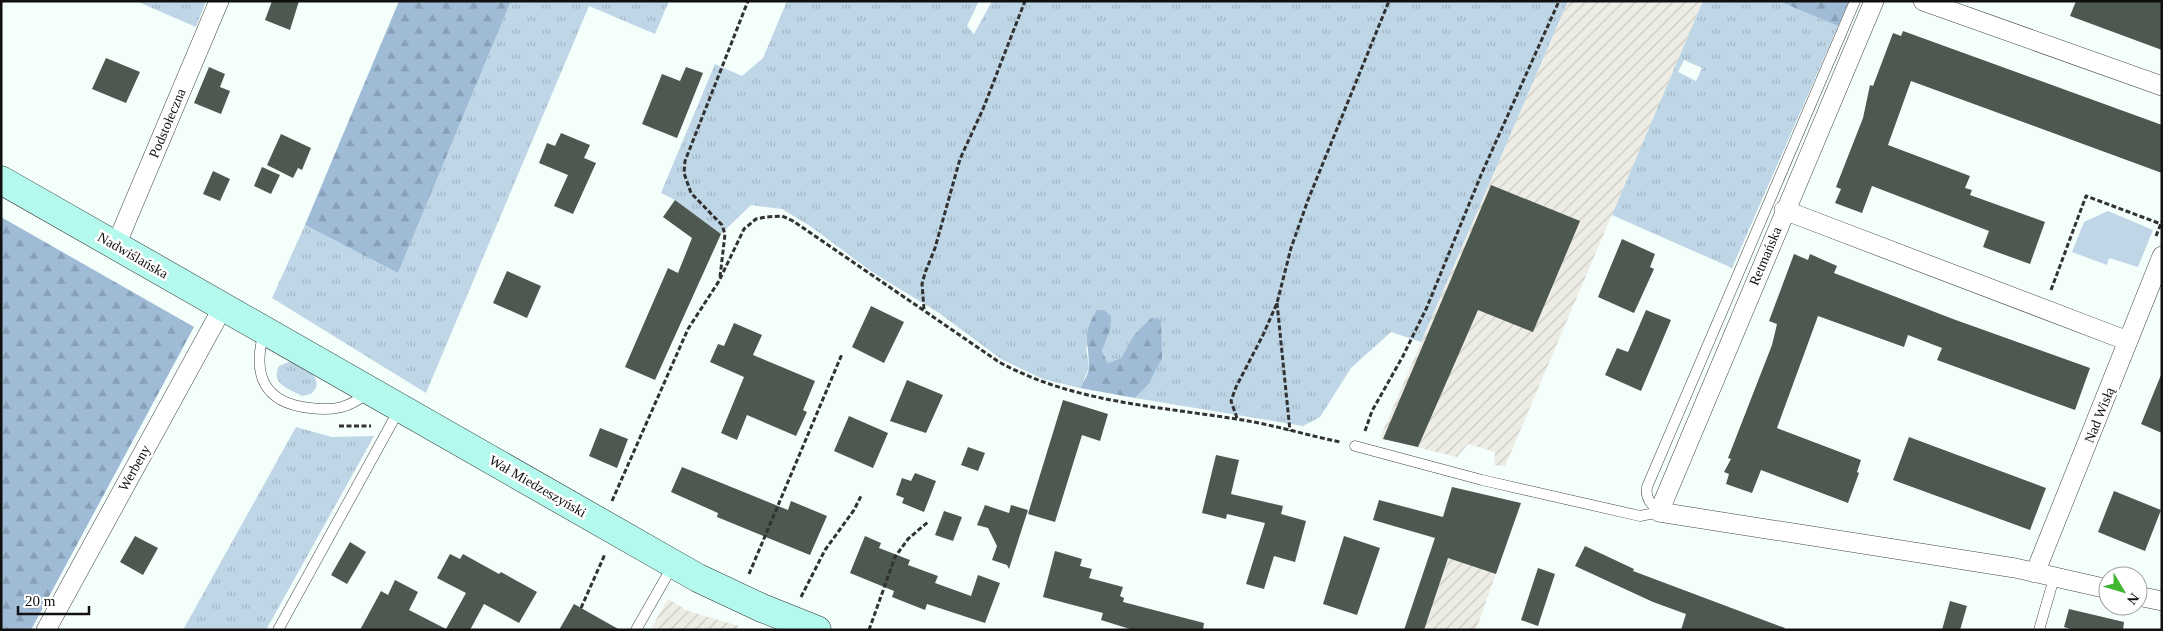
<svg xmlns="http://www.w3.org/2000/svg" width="2163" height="631" viewBox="0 0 2163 631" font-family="Georgia,serif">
  <defs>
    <pattern id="industrial-furrows" width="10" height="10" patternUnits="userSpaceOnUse" patternTransform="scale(1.25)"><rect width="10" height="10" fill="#edece5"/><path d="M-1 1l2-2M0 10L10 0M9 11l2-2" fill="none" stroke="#cac9c3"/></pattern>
    <pattern id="grass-tufts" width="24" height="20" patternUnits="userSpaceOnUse" patternTransform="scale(1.25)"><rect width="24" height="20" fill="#bfd6e7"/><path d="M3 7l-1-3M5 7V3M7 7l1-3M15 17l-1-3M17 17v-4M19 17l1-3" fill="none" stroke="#a3b7c5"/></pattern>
    <pattern id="forest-firs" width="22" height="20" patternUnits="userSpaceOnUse" patternTransform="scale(1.25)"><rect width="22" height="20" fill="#9fbbd6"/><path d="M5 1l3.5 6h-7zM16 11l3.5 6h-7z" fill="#88a0b7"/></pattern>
  </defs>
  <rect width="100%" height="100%" fill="#f4fefb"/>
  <path fill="url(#industrial-furrows)" d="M 1568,1 L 1703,1 L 1505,466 L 1494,465 L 1495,452 L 1468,444 L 1457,457 L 1380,438 Z
    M 1452,487 L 1496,573 L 1476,630 L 1404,630 Z
    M 668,599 L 688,611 L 739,626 L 737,630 L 650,630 Z"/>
  <path fill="url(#grass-tufts)" fill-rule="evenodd" d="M 136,1 L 206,1 L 196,27 Z
    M 511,1 L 669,1 L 655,34 L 589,6 L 426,393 L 272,298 L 305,225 L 398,273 Z
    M 787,1 L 979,1 L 967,26 L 974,34 L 992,1 L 1568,1 L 1421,342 L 1391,332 L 1351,368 L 1320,417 L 1303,426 L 1135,398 L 1147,386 L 1134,335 L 1121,358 L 1108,363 L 1102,351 L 1110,331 L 1086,347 L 1089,368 L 1080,388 L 1043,379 L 1001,359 L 939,313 L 872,272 L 810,226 L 782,209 L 751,205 L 721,234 L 675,200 L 661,193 L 715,64 L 742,76 L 763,58 Z
    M 1703,1 L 1778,1 L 1838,26 L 1732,268 L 1612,215 ZM 1684,60 L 1702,68 L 1696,81 L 1678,72 Z
    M 291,361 C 303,368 328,378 311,394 L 302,396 C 289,389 270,384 279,366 Z
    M 296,427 L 332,437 L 374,436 L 266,630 L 183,630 Z"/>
  <path fill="url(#forest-firs)" d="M 399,1 L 511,1 L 398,273 L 305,225 Z
    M 1778,1 L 1849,1 L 1838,26 Z
    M 1,217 L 194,327 L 31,630 L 1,630 Z
    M 1097,310 L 1104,310 L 1111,316 L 1110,331 L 1102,351 L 1108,363 L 1121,358 L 1134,335 L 1152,317 L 1161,321 L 1162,359 L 1147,386 L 1135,398 L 1080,388 C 1083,382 1089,374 1089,367 C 1089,340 1081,336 1097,310 Z"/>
  <path fill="#bfd6e7" d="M 2108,211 L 2153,230 L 2138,267 L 2109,258 L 2107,265 L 2072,252 L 2084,222 Z"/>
  <path fill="#4d5850" d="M 272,1 L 299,1 L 290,30 L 265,20 Z
    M 2076,1 L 2162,1 L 2162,50 L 2070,16 Z
    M 1903,31 L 2162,125 L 2162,173 L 1911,81 L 1888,145 L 1970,176 L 1965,188 L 1972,190 L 1970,195 L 2045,222 L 2030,264 L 1983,247 L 1989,231 L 1872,186 L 1862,213 L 1835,203 L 1841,189 L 1836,187 L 1863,118 L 1870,85 L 1873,86 L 1893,33 L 1901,36 Z
    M 106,58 L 140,72 L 126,103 L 92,89 Z
    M 209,67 L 225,74 L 220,87 L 230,91 L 221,114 L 194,103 Z
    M 686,67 L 703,73 L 677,138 L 642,124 L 662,74 L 680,81 Z
    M 561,133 L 590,145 L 584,158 L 596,163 L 573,214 L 554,206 L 568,175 L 539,163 L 547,143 L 555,146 Z
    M 281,134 L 311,148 L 302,170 L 298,168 L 293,178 L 267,165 Z
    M 262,167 L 280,175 L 271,194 L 254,186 Z
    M 213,171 L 230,179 L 220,201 L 203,194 Z
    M 1491,185 L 1580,221 L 1533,332 L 1478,310 L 1418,447 L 1383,439 Z
    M 675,200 L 721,234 L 655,380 L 625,367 L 668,268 L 678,273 L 692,238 L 663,217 Z
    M 1622,239 L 1655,254 L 1650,267 L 1654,269 L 1634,313 L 1598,297 Z
    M 1794,254 L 1808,260 L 1810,254 L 1837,266 L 1834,273 L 1953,319 L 2090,368 L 2075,410 L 1937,360 L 1942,348 L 1908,335 L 1904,347 L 1818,316 L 1777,428 L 1861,460 L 1857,472 L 1859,473 L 1848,503 L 1761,470 L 1752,493 L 1726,484 L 1729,474 L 1724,472 L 1731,459 L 1728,458 L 1772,345 L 1777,324 L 1769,321 Z
    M 507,271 L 541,286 L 527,318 L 493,303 Z
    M 871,306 L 904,322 L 884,363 L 852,347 Z
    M 1646,310 L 1671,320 L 1641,391 L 1605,375 L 1617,348 L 1628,352 Z
    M 734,323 L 762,335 L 753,355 L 815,381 L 803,410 L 807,412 L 796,436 L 747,415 L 737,440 L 721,433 L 744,377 L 710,362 L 718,344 L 724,346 Z
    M 2161,375 L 2162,375 L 2162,433 L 2141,424 Z
    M 907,380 L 943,395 L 926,433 L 890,421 Z
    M 1063,400 L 1108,414 L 1100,441 L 1082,435 L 1055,522 L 1028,514 Z
    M 849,416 L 888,433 L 873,468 L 834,451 Z
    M 600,428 L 628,439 L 617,468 L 589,456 Z
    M 1909,437 L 2046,488 L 2030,530 L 1893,480 Z
    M 968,447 L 985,453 L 978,471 L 961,465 Z
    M 1216,455 L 1239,460 L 1231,494 L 1283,506 L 1281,514 L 1306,521 L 1295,562 L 1274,556 L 1264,589 L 1246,584 L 1265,523 L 1227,514 L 1226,519 L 1202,513 Z
    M 682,467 L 788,510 L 791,501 L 827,516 L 810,555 L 717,517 L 718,513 L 671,492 Z
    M 915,473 L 936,481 L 924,512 L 902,503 L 904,498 L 896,495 L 902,478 L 911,481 Z
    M 1452,487 L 1521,503 L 1496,574 L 1448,558 L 1424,630 L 1404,630 L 1435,538 L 1373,520 L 1379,500 L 1443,517 Z
    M 2114,491 L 2161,510 L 2145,551 L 2098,532 Z
    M 985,505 L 1009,513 L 1011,505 L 1028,510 L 1009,569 L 1007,565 L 992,560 L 997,546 L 988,528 L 977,525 Z
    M 944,511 L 962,517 L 953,541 L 935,535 Z
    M 135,536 L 158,548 L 143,575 L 120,562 Z
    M 865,536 L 881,543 L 879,548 L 910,560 L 908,565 L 938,576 L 935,583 L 971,596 L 978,575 L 1000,583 L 985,623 L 927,604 L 925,610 L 892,597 L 894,591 L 850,573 Z
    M 1344,536 L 1380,548 L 1357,615 L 1323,604 Z
    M 350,542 L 366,552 L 347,584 L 331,575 Z
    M 1585,546 L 1634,569 L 1633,571 L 1785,628 L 1784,630 L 1681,630 L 1686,614 L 1653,602 L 1575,566 Z
    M 1055,551 L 1082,559 L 1080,566 L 1092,569 L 1089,578 L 1123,587 L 1120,596 L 1124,598 L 1123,602 L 1204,623 L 1203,630 L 1133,630 L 1101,620 L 1103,613 L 1043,597 Z
    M 450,554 L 460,559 L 463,554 L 499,574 L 501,572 L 537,592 L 519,623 L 484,604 L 470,630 L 360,630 L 381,591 L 388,595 L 395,580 L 418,592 L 409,610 L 446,629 L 466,593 L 437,578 Z
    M 1538,568 L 1555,574 L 1538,626 L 1521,620 Z
    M 1950,601 L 1967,606 L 1960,630 L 1942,630 Z
    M 574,604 L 620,630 L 559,630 Z
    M 2069,609 L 2124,622 L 2123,630 L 2074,630 L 2064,627 Z"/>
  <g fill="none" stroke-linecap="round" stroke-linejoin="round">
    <g stroke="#434343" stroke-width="11">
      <path id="lane" d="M 264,332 C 252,374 263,403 310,408 C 335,411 348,408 368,393
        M 1355,446 L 1482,480 L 1640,516 L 1659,512 C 1651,504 1645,498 1647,487 L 1855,1
        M 278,630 L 400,408
        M 636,630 L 673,565
        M 2039,630 L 2054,578"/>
    </g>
    <g stroke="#434343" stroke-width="20">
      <path id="street" d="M 1874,1 L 1659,512 L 2015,568 L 2108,589
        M 1923,1 L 2162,86
        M 1784,210 L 2128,341
        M 116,245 L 219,1
        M 2035,573 L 2162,256
        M 2138,596 L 2162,601
        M 46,630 L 223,307"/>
    </g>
    <g stroke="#323232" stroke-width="29">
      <path id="secondary" d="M 1,180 L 698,578 L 762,608 L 817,630"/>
    </g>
    <path stroke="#323232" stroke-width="3" stroke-dasharray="5 2.5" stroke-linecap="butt" d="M 2156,236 L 2162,221
      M 720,277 L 725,234 L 722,225 L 691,193 L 684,173 L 685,161 L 748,1
      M 2051,290 L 2086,196 L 2161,224
      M 1277,303 L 1290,431
      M 924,309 L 922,284 L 925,273 L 935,248 L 960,159 L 983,109 L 1025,1
      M 1237,418 L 1231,401 L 1236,387 L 1263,335 L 1277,303 L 1291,248 L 1308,200 L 1389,1
      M 339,426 L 371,426
      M 1365,431 L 1372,411 L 1403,356 L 1427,307 L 1481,175 L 1559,1
      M 612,501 L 688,329 L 719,281 L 744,229 L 756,219 L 766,217 L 782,216 L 793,221 L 999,362 C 1072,402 1155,406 1236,419 C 1271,424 1306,435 1340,442
      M 749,574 L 842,354
      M 801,597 L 825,550 L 854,510 L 861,496
      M 581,608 L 605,554
      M 869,630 L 895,557 L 908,539 L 929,521"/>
    <use href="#lane" stroke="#fff" stroke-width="10"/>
    <use href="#street" stroke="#fff" stroke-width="19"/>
    <use href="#secondary" stroke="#b4f9ed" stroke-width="28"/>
  </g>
  <g text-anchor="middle" stroke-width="5" stroke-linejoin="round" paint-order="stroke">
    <g font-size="14" fill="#101010" stroke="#fff">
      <text transform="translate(167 123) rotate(-67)" y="5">Podstołeczna</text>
      <text transform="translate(133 255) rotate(30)" y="5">Nadwiślańska</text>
      <text transform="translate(1765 256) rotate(-67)" y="5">Retmańska</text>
      <text transform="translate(2099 415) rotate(-68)" y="5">Nad Wisłą</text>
      <text transform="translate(134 468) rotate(-61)" y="5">Werbeny</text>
      <text transform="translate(538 486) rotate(30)" y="5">Wał Miedzeszyński</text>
    </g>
  </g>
  <rect width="2163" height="631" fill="none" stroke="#101010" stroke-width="5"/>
  <g transform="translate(2123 591) rotate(128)"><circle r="24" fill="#ffffff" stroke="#9f9f9f"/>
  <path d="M0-4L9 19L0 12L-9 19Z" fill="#40b632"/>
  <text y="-8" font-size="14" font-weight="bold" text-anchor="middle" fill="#101010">N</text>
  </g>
  <path d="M18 606v8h71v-8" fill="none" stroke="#101010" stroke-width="2.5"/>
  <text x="25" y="606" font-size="15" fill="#101010" stroke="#ffffff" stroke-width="4" paint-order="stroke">20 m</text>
</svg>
